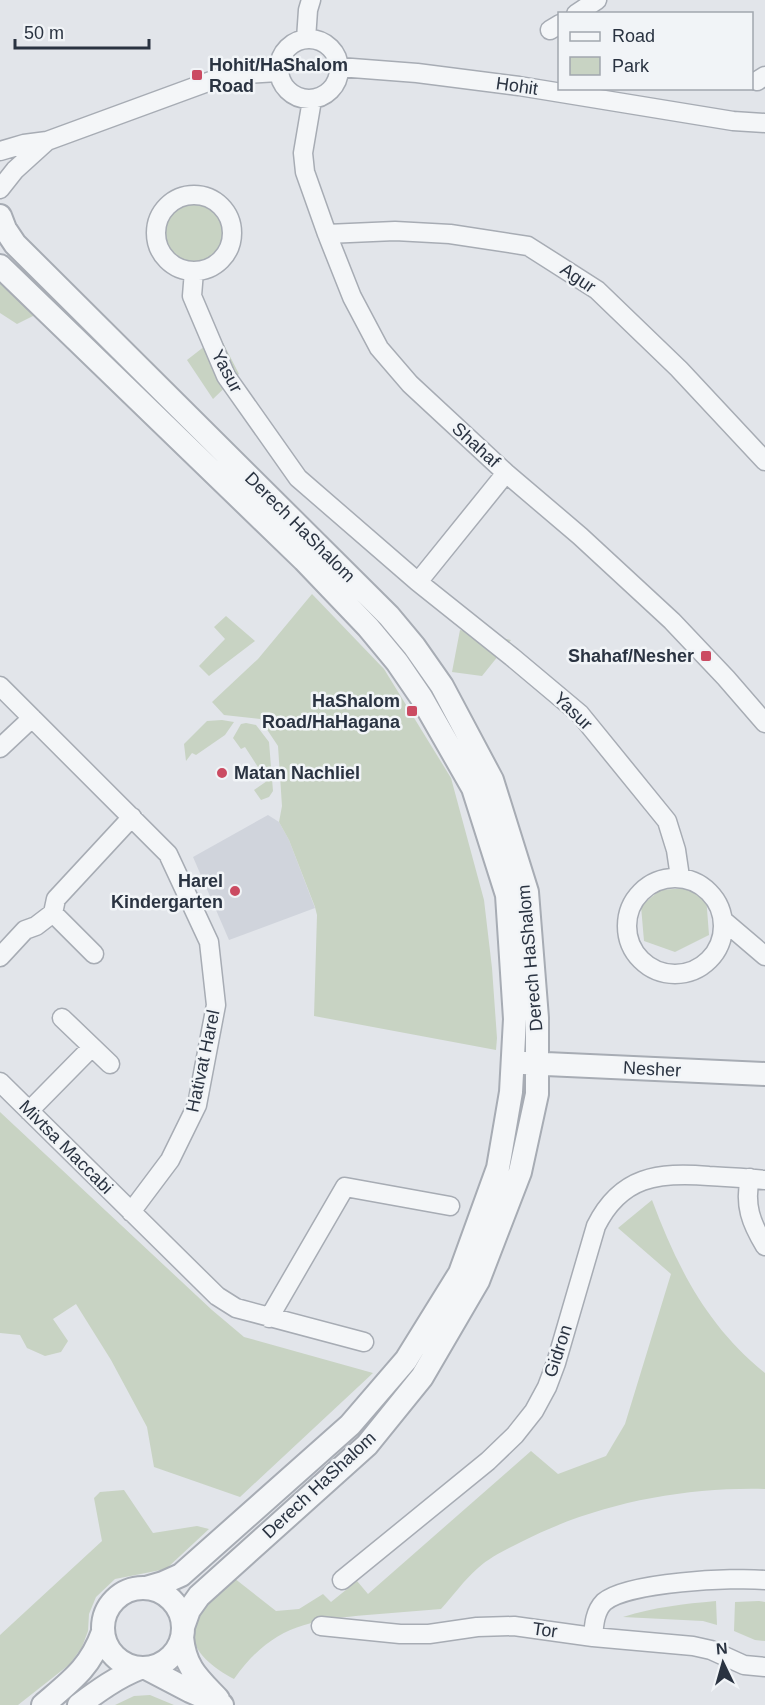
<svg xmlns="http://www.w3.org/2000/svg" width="765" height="1705" viewBox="0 0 765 1705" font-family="Helvetica,sans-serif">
  <rect width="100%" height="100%" fill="#e2e5ea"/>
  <path fill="#d0d4dc" d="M 268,815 L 279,822 L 289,840 L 315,908 L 229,940 L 193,857 Z"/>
  <path fill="#c8d3c3" d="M 197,203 L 218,214 L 227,238 C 224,243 221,250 217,255 C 206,268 176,266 166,251 C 160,242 163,229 163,218 L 174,209 Z
    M 0,279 L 35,315 L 17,324 L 0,313 Z
    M 219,335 L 239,374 L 213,399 L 187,360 Z
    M 312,594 L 384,669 L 451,778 L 484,900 L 492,968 L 497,1038 L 496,1050 L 314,1016 L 317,915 L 315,907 L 289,840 L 279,822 L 282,806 L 278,746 L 260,719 L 224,715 L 212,702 L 258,659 Z
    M 226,616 L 255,641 L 209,676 L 199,666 L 225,639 L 214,627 Z
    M 460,630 L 511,640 L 482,676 L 452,672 Z
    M 222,720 L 234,722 L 225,735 L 196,755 L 192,753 L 186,761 L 184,744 L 207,721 Z
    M 246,723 L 256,725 L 269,742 L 273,791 L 269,797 L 261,800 L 254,790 L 267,781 L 245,747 L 241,749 L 233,738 L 241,724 Z
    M 688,888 L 706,896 L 709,935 L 675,952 L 644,941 L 641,906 L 660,890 Z
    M 0,1112 L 212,1310 L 244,1337 L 373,1373 L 240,1497 L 154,1467 L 147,1427 L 111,1360 L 76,1304 L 53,1319 L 68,1341 L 61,1352 L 45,1356 L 27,1348 L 20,1335 L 0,1333 Z
    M 652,1200 C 678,1269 707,1326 765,1373 L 765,1489 C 682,1487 595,1504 521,1542 C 507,1549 490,1557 478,1568 C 464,1580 453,1596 441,1609 C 416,1611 392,1613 367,1615 C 307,1620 271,1627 234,1679 C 206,1664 177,1640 203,1607 C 211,1596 224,1587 234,1578 L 276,1611 L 299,1609 L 323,1594 L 331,1602 L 357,1581 L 368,1594 L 531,1451 L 558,1474 L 606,1456 L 625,1424 L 671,1274 L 618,1228 Z
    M 124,1490 L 153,1533 L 197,1526 L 209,1529 L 166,1569 L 115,1579 L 96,1597 L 89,1614 L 88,1631 L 82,1647 L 70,1664 L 18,1705 L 0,1705 L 0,1635 L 102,1541 L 94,1498 L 100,1492 Z
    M 716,1601 L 717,1625 L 703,1621 L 623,1617 C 655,1607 683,1604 716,1601 Z
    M 759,1601 L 765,1602 L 765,1641 L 755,1640 L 734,1631 L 735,1602 Z
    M 150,1695 L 174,1705 L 115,1705 L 134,1696 Z"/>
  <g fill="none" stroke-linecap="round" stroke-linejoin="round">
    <g stroke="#a7acb4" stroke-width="21">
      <path id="minor" d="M 576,14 L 597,0
        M 550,30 L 560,24
        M279 69a30 30 0 1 1 60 0a30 30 0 1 1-60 0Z
        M 306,39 L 308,10 L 311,0
        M 339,67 L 417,73 L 519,86 L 733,121 L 765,123
        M 757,81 L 765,76
        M 312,100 L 303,153 L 305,172 L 327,234 L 352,297 L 379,348 L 410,384 L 506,473 L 580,536 L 672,621 L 726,678 L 765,723
        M 0,151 L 24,144 L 47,141 L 227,75 L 278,72
        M 0,189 L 15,170 L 47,141
        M156 233a38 38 0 1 1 76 0a38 38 0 1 1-76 0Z
        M 327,234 L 395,231 L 450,234 L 528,246 L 597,290 L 679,369 L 765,461
        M 194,271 L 192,296 L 226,376 L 298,478 L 418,582 L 506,473
        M 418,582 L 512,657 L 580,714 L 667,821 L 676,850 L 680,877
        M 0,686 L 168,854 L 209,942 L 216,1005 L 197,1105 L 170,1160 L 131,1212
        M 0,748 L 32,718
        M627 926a48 48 0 1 1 96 0a48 48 0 1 1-96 0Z
        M 53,913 L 94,954
        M 724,921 L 765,956
        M 0,957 L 25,930 L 36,926 L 53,913 L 56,899 L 132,817
        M 62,1018 L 110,1064
        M 0,1082 L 217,1296 L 236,1308 L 364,1342
        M 29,1111 L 92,1047
        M 750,1178 C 744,1205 751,1223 765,1246
        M 269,1318 L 345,1187 L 450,1206
        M 342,1580 L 488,1461 L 515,1435 L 534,1411 L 547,1387 L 556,1363 L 596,1226 C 621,1176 658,1172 709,1176 C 728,1177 746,1178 765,1180
        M 321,1626 L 400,1634 L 429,1634 L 477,1627 L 514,1626 L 593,1637 L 693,1646 L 711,1650 L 744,1665 L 765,1667
        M 593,1637 C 594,1624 595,1611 604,1602 C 627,1582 734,1577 765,1580"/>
    </g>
    <g stroke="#a7acb4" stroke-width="26">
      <path id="tertiary" d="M 0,216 L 5,229 L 15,244 L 389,616 L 414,646 L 442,686 L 492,780 L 527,892 L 537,1018 L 537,1094 L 520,1172 L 478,1281 L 422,1377 L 367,1445 L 199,1596 L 189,1610 L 183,1627
        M 0,266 L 304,560 L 368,627 L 397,662 L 421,697 L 473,788 L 507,895 L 515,1019 L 511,1092 L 498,1168 L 460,1273 L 406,1360 L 350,1425 L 181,1575 L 163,1583 L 146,1588
        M 524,1063 L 765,1074
        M103 1628a40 40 0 1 1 80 0a40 40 0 1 1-80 0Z
        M 182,1637 C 185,1668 198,1678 218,1699
        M 146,1668 L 190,1691 L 222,1705
        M 43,1705 C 71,1681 90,1668 103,1632
        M 79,1705 C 98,1691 117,1677 140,1668"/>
    </g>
    <use href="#minor" stroke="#f4f6f8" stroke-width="18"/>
    <use href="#tertiary" stroke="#f4f6f8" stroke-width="22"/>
  </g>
  <g fill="#cb4b62" stroke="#f1f4f7" stroke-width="2">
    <rect x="191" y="69" width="12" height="12" rx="3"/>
    <rect x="700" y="650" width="12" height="12" rx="3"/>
    <rect x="406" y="705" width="12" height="12" rx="3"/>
    <circle cx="222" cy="773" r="6"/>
    <circle cx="235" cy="891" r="6"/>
  </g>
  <g text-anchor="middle" stroke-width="5" stroke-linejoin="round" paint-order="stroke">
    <g font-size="18" font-weight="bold" fill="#2a3341" stroke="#f1f4f7" text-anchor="end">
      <text x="209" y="71" text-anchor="start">Hohit/HaShalom<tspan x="209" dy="21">Road</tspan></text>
      <text x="694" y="662">Shahaf/Nesher</text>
      <text x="400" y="707">HaShalom<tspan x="400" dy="21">Road/HaHagana</tspan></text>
      <text x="234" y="779" text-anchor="start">Matan Nachliel</text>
      <text x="223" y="887">Harel<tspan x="223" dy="21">Kindergarten</tspan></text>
    </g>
    <g font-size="18" fill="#2a3341" stroke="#f1f4f7">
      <text transform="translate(517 86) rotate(8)" y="6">Hohit</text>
      <text transform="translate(578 278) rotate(34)" y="6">Agur</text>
      <text transform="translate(227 371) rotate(62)" y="6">Yasur</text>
      <text transform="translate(476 445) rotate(42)" y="6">Shahaf</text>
      <text transform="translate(300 527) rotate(45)" y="6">Derech HaShalom</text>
      <text transform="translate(573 711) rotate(44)" y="6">Yasur</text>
      <text transform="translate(530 958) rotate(-95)" y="6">Derech HaShalom</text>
      <text transform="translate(203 1061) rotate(-78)" y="6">Hativat Harel</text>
      <text transform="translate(652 1069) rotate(3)" y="6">Nesher</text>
      <text transform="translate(66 1147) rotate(45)" y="6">Mivtsa Maccabi</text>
      <text transform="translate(558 1351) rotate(-72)" y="6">Gidron</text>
      <text transform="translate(319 1485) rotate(-43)" y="6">Derech HaShalom</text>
      <text transform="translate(545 1630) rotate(8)" y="6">Tor</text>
    </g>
  </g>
  <rect x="558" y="12" width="195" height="78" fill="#f1f4f7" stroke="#a1a7ae" stroke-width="1.5"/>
  <rect x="570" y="32" width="30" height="9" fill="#f4f6f8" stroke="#a1a7ae" stroke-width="1.5"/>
  <text x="612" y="42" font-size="18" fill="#2a3341">Road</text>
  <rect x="570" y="57" width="30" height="18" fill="#c8d3c3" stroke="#a1a7ae" stroke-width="1.5"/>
  <text x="612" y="72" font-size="18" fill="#2a3341">Park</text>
  <g transform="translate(723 1663) rotate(355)" stroke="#f1f4f7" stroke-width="4.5" paint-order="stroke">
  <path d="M0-4.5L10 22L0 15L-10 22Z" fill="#2a3341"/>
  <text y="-9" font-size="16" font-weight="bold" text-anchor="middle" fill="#2a3341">N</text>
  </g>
  <path d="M15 39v9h134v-9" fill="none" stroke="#2a3341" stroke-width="3"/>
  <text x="24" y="39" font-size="18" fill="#2a3341" stroke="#f1f4f7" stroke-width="4.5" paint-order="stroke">50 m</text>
</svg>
